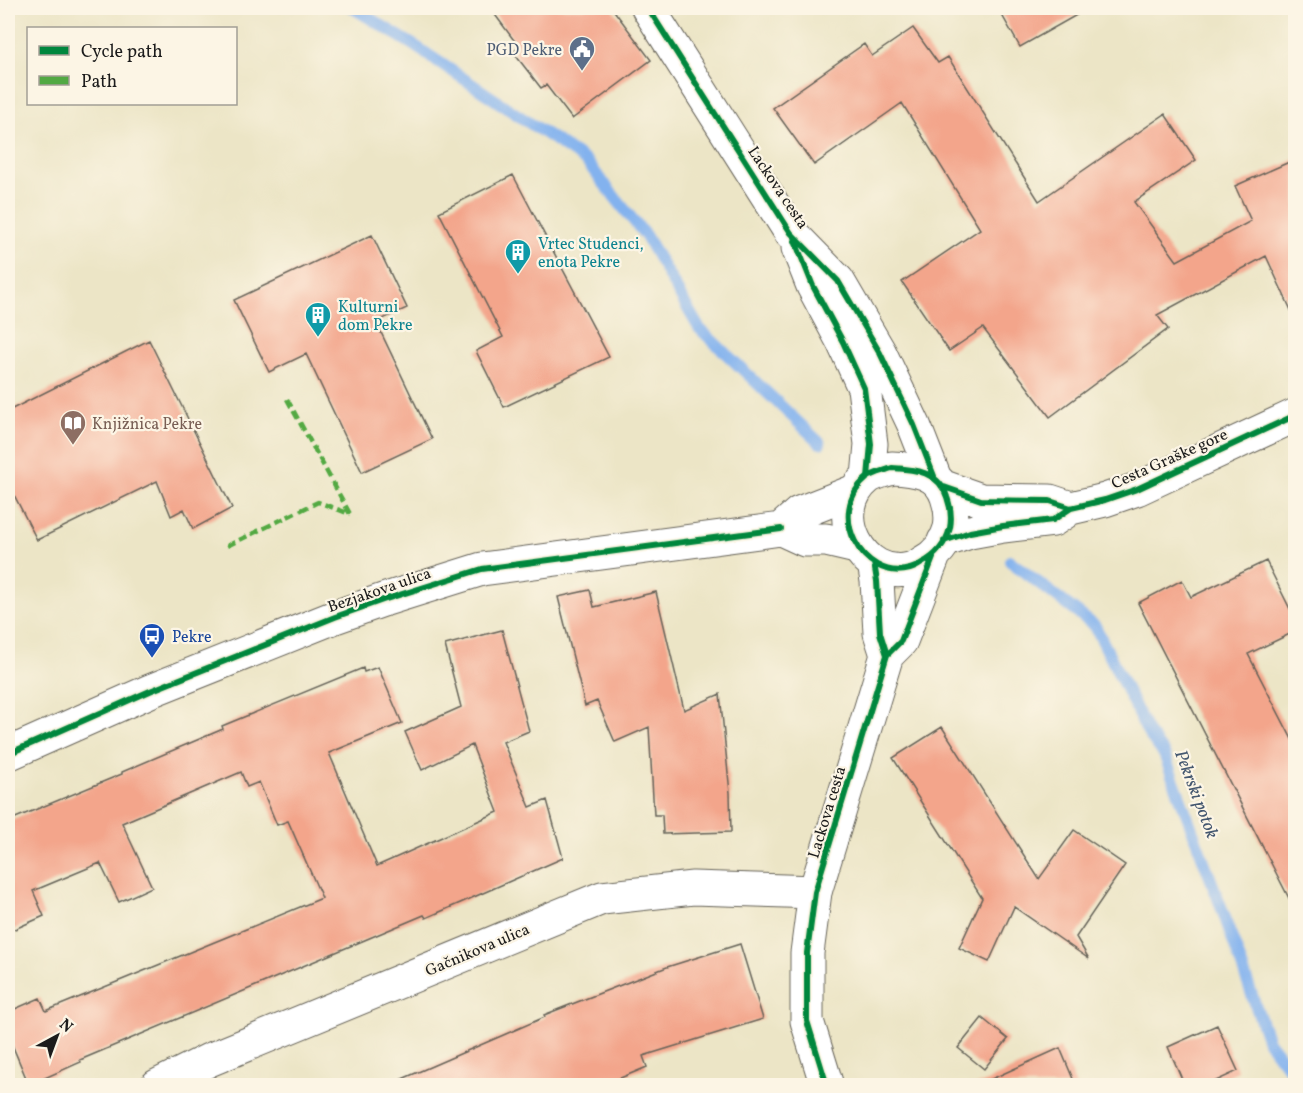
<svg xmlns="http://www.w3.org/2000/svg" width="1303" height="1093" viewBox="0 0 1303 1093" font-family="Vollkorn,serif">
  <rect width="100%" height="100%" fill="#fcf5e5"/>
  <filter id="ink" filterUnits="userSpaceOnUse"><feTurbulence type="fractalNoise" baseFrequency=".0167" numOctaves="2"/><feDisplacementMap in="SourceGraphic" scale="12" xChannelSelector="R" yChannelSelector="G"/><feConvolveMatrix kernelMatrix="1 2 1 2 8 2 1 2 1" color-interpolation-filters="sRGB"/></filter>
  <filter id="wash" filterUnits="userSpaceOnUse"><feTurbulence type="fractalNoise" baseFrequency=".008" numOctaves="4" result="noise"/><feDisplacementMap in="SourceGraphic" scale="24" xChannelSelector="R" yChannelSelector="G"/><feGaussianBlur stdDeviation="1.35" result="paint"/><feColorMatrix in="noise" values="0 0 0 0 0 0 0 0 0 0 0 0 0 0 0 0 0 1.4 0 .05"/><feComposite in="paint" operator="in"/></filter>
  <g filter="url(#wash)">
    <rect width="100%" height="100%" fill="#ece5c6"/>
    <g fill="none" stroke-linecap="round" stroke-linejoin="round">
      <path stroke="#83b2ee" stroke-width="12" d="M 353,8 L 415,46 L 586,161 L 645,235 L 699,328 L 820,443
        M 1010,561 L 1095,626 L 1148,733 L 1164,754 L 1223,912 L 1268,1041 L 1296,1077"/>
    </g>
    <g id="blocks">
      <path fill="#f3a58b" d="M 490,8 L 612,8 L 651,60 L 572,119 L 546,85 L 541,88 L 513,52 L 519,47 Z
        M 998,8 L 1089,8 L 1020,47 Z
        M 913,28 L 938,63 L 948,57 L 1039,201 L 1165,114 L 1196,160 L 1134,202 L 1177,261 L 1251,221 L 1235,186 L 1296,159 L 1296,321 L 1266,256 L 1157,315 L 1168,329 L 1050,417 L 983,328 L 949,351 L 902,282 L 980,229 L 902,103 L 814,165 L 773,108 L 864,44 L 872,56 Z
        M 513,175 L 609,357 L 504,407 L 476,351 L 503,337 L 439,212 Z
        M 372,235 L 407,308 L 376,322 L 432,439 L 362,472 L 306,354 L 269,372 L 234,300 Z
        M 149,340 L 232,508 L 193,529 L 184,509 L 171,516 L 157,481 L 37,540 L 8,483 L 8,411 Z
        M 1266,561 L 1296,621 L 1296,631 L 1248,654 L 1296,747 L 1296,912 L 1138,603 L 1182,580 L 1191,597 Z
        M 590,590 L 594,607 L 656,592 L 684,710 L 720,694 L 730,793 L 731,832 L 663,834 L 662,815 L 654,815 L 649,727 L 615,742 L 597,701 L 585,706 L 558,597 Z
        M 502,630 L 529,731 L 503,742 L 530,807 L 547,800 L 563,858 L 426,918 L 424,915 L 80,1060 L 81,1062 L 29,1085 L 8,1035 L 8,1012 L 40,998 L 46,1011 L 322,898 L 288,821 L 277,825 L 259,782 L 247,787 L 241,772 L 122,823 L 152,887 L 119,902 L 100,863 L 33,891 L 44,916 L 8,932 L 8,821 L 122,774 L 122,772 L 223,729 L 222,726 L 363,668 L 364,672 L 378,667 L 402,723 L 329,753 L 377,866 L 498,812 L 472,745 L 422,770 L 405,732 L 461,707 L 445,645 Z
        M 942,727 L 1039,879 L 1074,830 L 1125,865 L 1076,937 L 1089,959 L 1014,907 L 989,962 L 959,948 L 982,898 L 893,758 Z
        M 740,944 L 763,1019 L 643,1056 L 647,1067 L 601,1086 L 386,1086 L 545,1017 L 544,1015 L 667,967 Z
        M 982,1018 L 1008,1039 L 984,1069 L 958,1048 Z
        M 1217,1025 L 1238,1071 L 1205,1086 L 1185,1086 L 1168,1047 Z
        M 1060,1048 L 1076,1086 L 976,1086 Z"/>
    </g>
  </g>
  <g filter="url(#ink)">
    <use href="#blocks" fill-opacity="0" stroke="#656258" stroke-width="1.5"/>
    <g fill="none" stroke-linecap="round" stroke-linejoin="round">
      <g stroke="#656258" stroke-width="35">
        <path id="minor" d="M 781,529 L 805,540 L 826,540 L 856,547
          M 8,754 L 150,691 L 335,617 L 383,600 L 482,569 L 781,529 L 799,513 L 855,491
          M 157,1086 L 209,1060 L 602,898 L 693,888 L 815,892"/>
      </g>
      <g stroke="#656258" stroke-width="35">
        <path id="tertiary" d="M 648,8 L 791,233 L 838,281 L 880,353 L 914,425 L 934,476
          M 798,248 L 813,286 L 843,342 L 864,388 L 871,444 L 868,477
          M 892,468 C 916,469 939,472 947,497 C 951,508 952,517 950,528 C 946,543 936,556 922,563 C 919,565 914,568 910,569 C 862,582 825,512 867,478 C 873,473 884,471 892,468 Z
          M 944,487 L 981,500 L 1050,501 L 1071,508 L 1105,500 L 1137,489 L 1296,415
          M 944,541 L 970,532 L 1003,526 L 1053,520 L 1065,512
          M 874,563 L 877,581 L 880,633 L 887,655
          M 827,1086 L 807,1021 L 807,953 L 815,892 L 887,655 L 901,641 L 933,558"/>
      </g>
      <use href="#minor" stroke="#fff" stroke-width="33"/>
      <use href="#tertiary" stroke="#fff" stroke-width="33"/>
      <path stroke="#52a943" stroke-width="4.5" stroke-dasharray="9 4.5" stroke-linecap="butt" d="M 287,399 L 350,514
        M 227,546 L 318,502 L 350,514"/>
      <g stroke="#fcf5e5" stroke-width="10">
        <path id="cycleway" d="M 648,8 L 791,233 L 838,281 L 880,353 L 914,425 L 934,476
          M 795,241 L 813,286 L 843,342 L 864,388 L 871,444 L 868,477
          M 892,468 C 916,469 939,472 947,497 C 951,508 952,517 950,528 C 946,543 936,556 922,563 C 919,565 914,568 910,569 C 862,582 825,512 867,478 C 873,473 884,471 892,468 Z
          M 944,487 L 981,500 L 1050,501 L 1071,508 L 1105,500 L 1137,489 L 1296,415
          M 944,541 L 970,532 L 1003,526 L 1053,520 L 1071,508
          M 874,563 L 877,581 L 880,633 L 887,655
          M 8,754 L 150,691 L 335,617 L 383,600 L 482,569 L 781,529
          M 827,1086 L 807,1021 L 807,953 L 815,892 L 887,655 L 901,641 L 933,558"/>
      </g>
      <use href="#cycleway" stroke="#00873e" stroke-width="6"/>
    </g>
  </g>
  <defs>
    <g id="civic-pin" transform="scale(1.35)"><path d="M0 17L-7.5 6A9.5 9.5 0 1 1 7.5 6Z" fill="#5c6f8a" stroke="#fcf5e5"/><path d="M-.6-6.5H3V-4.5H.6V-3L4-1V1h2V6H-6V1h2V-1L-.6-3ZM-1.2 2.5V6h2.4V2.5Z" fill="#fff"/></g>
    <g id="building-pin" transform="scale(1.35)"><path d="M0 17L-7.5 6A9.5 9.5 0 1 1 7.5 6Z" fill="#0f9aa8" stroke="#fcf5e5"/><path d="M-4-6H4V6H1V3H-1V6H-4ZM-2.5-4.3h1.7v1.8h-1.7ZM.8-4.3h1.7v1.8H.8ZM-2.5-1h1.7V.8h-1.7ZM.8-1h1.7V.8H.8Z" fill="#fff"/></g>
    <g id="library-pin" transform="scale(1.35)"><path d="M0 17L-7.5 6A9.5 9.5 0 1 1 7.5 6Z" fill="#8d6e63" stroke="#fcf5e5"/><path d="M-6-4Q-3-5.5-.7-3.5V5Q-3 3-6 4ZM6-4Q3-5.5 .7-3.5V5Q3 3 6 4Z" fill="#fff"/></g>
    <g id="bus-pin" transform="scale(1.35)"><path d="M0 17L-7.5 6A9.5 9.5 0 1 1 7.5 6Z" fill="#1a4fb4" stroke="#fcf5e5"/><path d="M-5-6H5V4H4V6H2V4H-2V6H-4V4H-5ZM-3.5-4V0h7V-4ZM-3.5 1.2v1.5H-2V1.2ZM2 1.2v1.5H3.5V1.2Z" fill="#fff"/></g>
  </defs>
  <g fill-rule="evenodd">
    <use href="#civic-pin" x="582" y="49"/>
    <use href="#building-pin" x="518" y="252"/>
    <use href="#building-pin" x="318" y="315"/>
    <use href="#library-pin" x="73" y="423"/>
    <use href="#bus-pin" x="152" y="636"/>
  </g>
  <g text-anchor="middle" stroke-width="4.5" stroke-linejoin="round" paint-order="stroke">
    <g font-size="16" fill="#4e5e75" stroke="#fcf5e5" text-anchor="end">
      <text x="562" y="55">PGD Pekre</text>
    </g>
    <g font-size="16" fill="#1c1c1c" stroke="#fcf5e5">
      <text transform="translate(779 187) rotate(56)" y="6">Lackova cesta</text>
      <text transform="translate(1169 458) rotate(-24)" y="6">Cesta Graške gore</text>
      <text transform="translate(379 589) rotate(-19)" y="6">Bezjakova ulica</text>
      <text transform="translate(826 812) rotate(-73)" y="6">Lackova cesta</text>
      <text transform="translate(477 949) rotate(-23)" y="6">Gačnikova ulica</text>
    </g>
    <g font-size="16" fill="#0d838f" stroke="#fcf5e5" text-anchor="start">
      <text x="538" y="249">Vrtec Studenci,<tspan x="538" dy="18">enota Pekre</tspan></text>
      <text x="338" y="312">Kulturni<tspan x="338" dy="18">dom Pekre</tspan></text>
    </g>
    <g font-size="16" fill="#785e54" stroke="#fcf5e5" text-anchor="start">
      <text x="92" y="429">Knjižnica Pekre</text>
    </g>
    <g font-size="16" fill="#164399" stroke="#fcf5e5" text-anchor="start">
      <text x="172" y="642">Pekre</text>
    </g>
    <g font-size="18" font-style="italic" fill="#455870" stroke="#fcf5e5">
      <text transform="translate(1197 794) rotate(69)" y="6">Pekrski potok</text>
    </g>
  </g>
  <rect width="1303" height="1093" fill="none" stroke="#fcf5e5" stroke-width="30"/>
  <rect x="27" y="27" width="210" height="78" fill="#fcf5e5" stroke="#a29e95" stroke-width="1.5"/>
  <rect x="39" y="46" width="30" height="9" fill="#00873e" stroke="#a29e95" stroke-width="1.5"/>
  <text x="81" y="57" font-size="18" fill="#1c1c1c">Cycle path</text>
  <rect x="39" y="76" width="30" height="9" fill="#52a943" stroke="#a29e95" stroke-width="1.5"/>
  <text x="81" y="87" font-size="18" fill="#1c1c1c">Path</text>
  <g transform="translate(57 1036) rotate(41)" stroke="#fcf5e5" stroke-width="4.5" paint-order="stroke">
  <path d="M0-4.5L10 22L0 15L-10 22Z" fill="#1c1c1c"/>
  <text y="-9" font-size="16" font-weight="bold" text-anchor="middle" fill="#1c1c1c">N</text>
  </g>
</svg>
